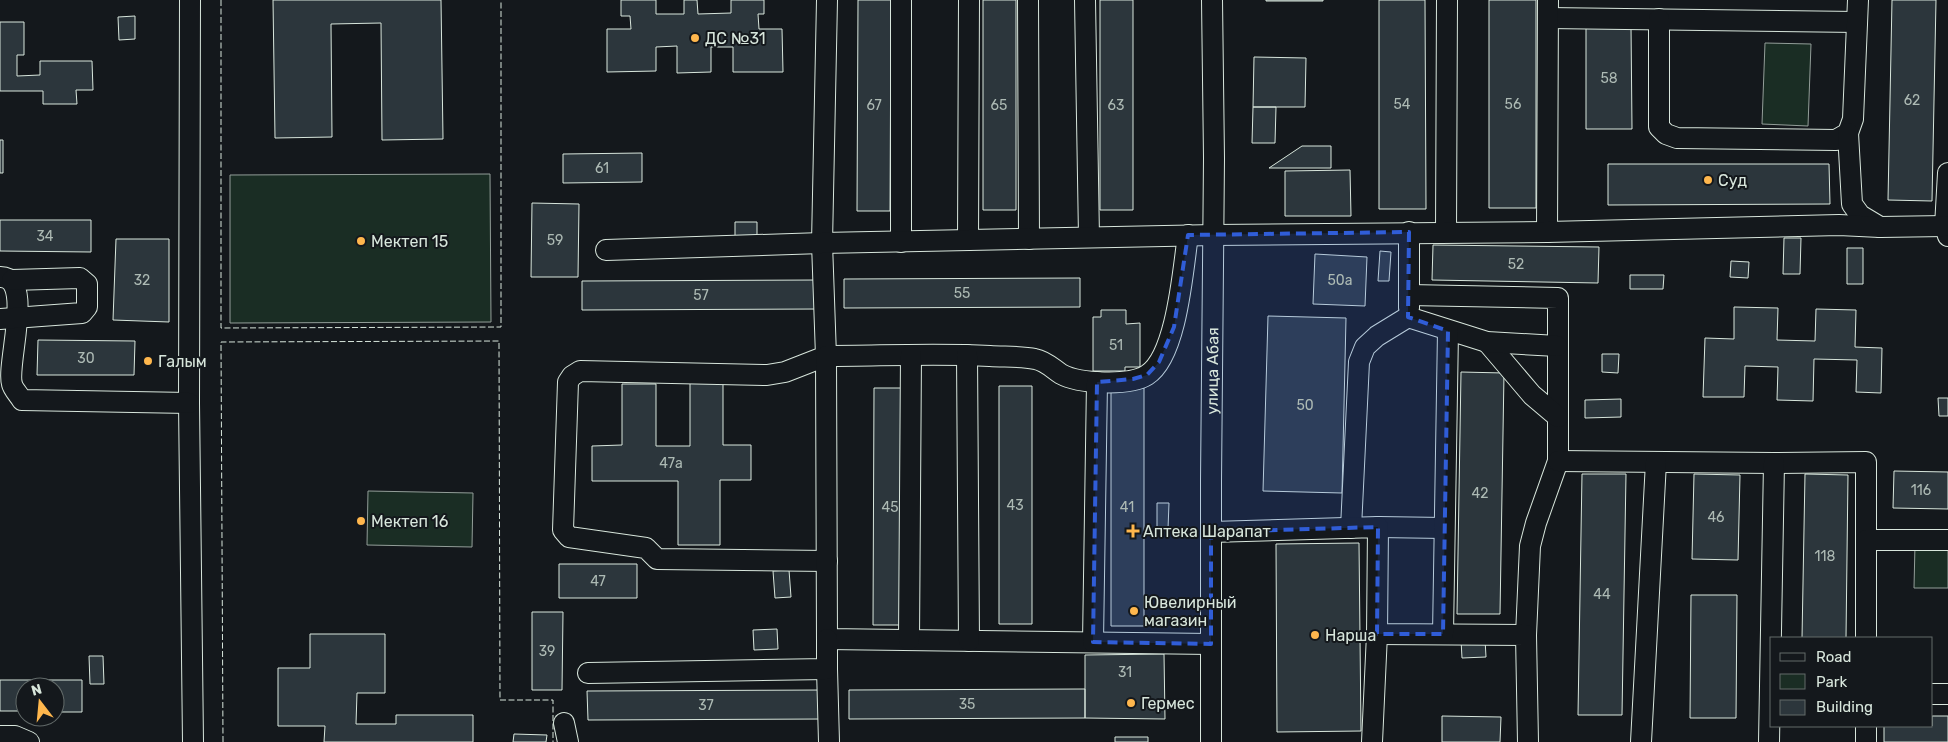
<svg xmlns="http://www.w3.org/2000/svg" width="1948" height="742" viewBox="0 0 1948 742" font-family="Rubik,sans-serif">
  <rect width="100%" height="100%" fill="#14181c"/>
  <path fill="#1a2d24" stroke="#939e99" d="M 1765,43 L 1811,44 L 1808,126 L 1762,124 Z
    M 490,174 L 491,322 L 230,323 L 230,175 Z
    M 368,491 L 473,493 L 472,547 L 367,545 Z
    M 1915,544 L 1948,545 L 1948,588 L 1914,588 Z"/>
  <path fill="#2c363c" stroke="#d8e6dc" d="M 273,0 L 441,0 L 443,139 L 382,140 L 381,23 L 331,24 L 332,137 L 275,138 Z
    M 621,0 L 656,0 L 656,14 L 684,14 L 684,0 L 697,0 L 698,14 L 731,13 L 731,0 L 764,0 L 764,14 L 758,14 L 759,29 L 782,29 L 783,72 L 733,72 L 733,47 L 711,47 L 711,72 L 677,73 L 677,46 L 656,47 L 656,71 L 607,72 L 607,29 L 631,29 L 630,16 L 621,16 Z
    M 858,0 L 891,0 L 890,211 L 857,211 Z
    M 983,0 L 1016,0 L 1016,210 L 983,210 Z
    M 1100,0 L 1133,0 L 1133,210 L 1100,210 Z
    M 1266,0 L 1323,0 L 1323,1 L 1266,1 Z
    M 1379,0 L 1425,0 L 1426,209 L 1379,209 Z
    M 1489,0 L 1536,0 L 1536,208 L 1489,208 Z
    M 1892,0 L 1936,0 L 1932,201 L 1888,200 Z
    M 135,16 L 135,39 L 119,40 L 118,17 Z
    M 0,22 L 24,22 L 24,55 L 17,55 L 17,76 L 40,75 L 40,61 L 92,61 L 93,90 L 76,90 L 77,104 L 43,104 L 43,91 L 0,91 Z
    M 1631,26 L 1632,129 L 1586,129 L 1586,27 Z
    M 1254,57 L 1306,58 L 1305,107 L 1253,107 Z
    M 1253,107 L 1276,107 L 1275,143 L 1252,143 Z
    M 0,140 L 3,140 L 3,173 L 0,173 Z
    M 1302,146 L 1331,146 L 1331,168 L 1269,168 Z
    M 642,153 L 642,182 L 563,183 L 563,154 Z
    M 1608,164 L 1829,164 L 1830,204 L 1608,205 Z
    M 1350,170 L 1351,216 L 1285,216 L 1285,171 Z
    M 532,203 L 579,204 L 578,277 L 531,277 Z
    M 0,220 L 91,220 L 91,252 L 0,251 Z
    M 735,222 L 757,222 L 757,240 L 735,240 Z
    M 1784,238 L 1801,238 L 1800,274 L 1783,274 Z
    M 116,239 L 169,239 L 169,322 L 113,320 Z
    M 1433,245 L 1599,247 L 1598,283 L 1432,280 Z
    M 1847,248 L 1863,248 L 1863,284 L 1847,284 Z
    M 1380,251 L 1391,252 L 1389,281 L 1378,281 Z
    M 1315,254 L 1367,257 L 1365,306 L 1313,304 Z
    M 1731,261 L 1749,262 L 1748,278 L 1730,277 Z
    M 1630,275 L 1664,275 L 1663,289 L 1630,289 Z
    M 1080,278 L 1080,307 L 844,308 L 844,279 Z
    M 819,280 L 819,309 L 582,310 L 582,281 Z
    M 1734,307 L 1778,308 L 1777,340 L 1815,341 L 1816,309 L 1856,310 L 1855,347 L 1882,348 L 1881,393 L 1856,392 L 1857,360 L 1814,359 L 1813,401 L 1777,400 L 1778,367 L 1745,366 L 1744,397 L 1703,397 L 1705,338 L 1734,339 Z
    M 1101,310 L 1126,310 L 1126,324 L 1140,323 L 1140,367 L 1125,367 L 1125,371 L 1093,371 L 1093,317 L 1101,317 Z
    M 1268,316 L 1346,318 L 1342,493 L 1263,491 Z
    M 38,340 L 135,341 L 134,375 L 37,375 Z
    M 1602,354 L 1619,354 L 1618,373 L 1602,372 Z
    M 1461,372 L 1504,373 L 1500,614 L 1457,614 Z
    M 690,375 L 723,375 L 723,445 L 751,445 L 751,480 L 720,480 L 720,545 L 678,545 L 678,481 L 592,481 L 592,446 L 622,445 L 622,384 L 656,384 L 656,446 L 690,446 Z
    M 999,386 L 1032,386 L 1032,624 L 999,624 Z
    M 874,388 L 907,388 L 906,625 L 873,625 Z
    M 1111,388 L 1144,388 L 1144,626 L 1111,626 Z
    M 1938,398 L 1948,398 L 1948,416 L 1939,416 Z
    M 1621,399 L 1621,417 L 1585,418 L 1585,400 Z
    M 1894,471 L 1948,472 L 1948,509 L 1893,508 Z
    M 1582,474 L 1626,474 L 1622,715 L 1578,715 Z
    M 1694,474 L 1740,475 L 1738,560 L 1692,559 Z
    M 1805,474 L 1848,475 L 1846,638 L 1802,638 Z
    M 1157,503 L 1169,503 L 1168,529 L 1157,529 Z
    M 1359,543 L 1361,731 L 1277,732 L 1276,544 Z
    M 559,564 L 637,564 L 637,598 L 559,598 Z
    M 789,570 L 791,597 L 775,598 L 773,571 Z
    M 1691,595 L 1737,595 L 1736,718 L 1690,718 Z
    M 532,612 L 563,612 L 562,690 L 532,690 Z
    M 777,629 L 778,649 L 754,650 L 753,630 Z
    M 310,634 L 385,634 L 385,693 L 357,693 L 356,724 L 396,724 L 396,715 L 473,715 L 473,742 L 324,742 L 325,726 L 278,726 L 278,668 L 310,668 Z
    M 1485,639 L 1486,657 L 1462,658 L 1461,640 Z
    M 1164,654 L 1165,719 L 1085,718 L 1085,655 Z
    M 89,656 L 103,656 L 104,684 L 90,684 Z
    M 0,680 L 82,680 L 82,712 L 55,712 L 55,687 L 25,687 L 25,711 L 0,711 Z
    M 1085,689 L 1085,718 L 849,719 L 849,690 Z
    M 824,690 L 824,719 L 588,720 L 587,691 Z
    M 1442,716 L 1501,717 L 1500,742 L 1442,742 Z
    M 1932,716 L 1948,716 L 1948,742 L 1884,742 L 1884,726 L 1932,726 Z
    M 514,734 L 547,735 L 546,742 L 513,742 Z
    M 1115,737 L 1148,737 L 1148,742 L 1115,742 Z"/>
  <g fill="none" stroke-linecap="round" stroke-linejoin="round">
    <g stroke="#d8e6dc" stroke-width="22">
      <g id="minor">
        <path d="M 190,0 L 189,403 L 193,742"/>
        <path d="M 827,0 L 822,243 L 826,356 L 785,372 L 767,375 L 580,371 L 572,376 L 568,382 L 563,530 L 569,537 L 646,548 L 657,559 L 827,561"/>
        <path d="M 1028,0 L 1029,239"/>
        <path d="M 1085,0 L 1089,237"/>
        <path d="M 1548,18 L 1857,22"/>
        <path d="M 1659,19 L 1659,127 L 1666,134 L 1677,138 L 1836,140 L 1848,133 L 1853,119 L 1858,0"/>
        <path d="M 1848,133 L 1852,204 L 1860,215 L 1880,227"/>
        <path d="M 1948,173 L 1945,226 L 1948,236"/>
        <path d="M 1409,232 L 1409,308"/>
        <path d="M 1446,232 L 1447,0"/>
        <path d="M 1547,232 L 1548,0"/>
        <path d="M 1188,235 C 1183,269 1177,356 1147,375 C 1130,386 1079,384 1061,374 C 1053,369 1046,361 1035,359 C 1021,356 1004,357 990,356 C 935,353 880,356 826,356 L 827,639 L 1211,644"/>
        <path d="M 968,240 L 969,0"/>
        <path d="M 901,242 L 901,0"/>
        <path d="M 606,250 L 822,243 L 1214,235 L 1547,232 L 1839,225 L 1880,227 L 1945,226"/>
        <path d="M 0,277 C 35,276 6,364 12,384 C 13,389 19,395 22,400 L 189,403"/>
        <path d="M 1409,295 L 1558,298 L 1558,461 L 1536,523 L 1530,546 L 1526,635"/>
        <path d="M 0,319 L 82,313 L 87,307 L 87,284 L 80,278 L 12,280"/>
        <path d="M 1487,342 L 1532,395 L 1558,417"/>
        <path d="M 967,355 L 969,641"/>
        <path d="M 1558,461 L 1774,463 L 1866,462 L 1866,540"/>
        <path d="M 1378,527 L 1444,528"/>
        <path d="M 1351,528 L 1359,362 L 1365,347 L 1377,336 L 1408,317 L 1487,342 L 1557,346"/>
        <path d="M 1211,532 L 1378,527 L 1377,634 L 1526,635 L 1528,742"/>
        <path d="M 1443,634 L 1448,331"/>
        <path d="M 1866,638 L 1866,540 L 1948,540"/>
        <path d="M 909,640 L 911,355"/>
        <path d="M 1093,642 L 1097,382"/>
        <path d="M 827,669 L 829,742"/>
        <path d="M 588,673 L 827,669 L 827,639"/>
        <path d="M 1932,694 L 1948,694"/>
        <path d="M 564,723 L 568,742"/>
        <path d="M 1866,726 L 1866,742"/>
        <path d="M 0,736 L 15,736 L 29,742"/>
        <path id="s1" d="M 1211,742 L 1211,481 L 1214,158 L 1212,0"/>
        <path d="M 1372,742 L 1377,634"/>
        <path d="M 1641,742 L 1656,462"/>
        <path d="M 1769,742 L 1774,463"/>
      </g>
    </g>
    <use href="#minor" stroke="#14181c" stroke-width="20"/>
    <path stroke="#d8e6dc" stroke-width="1" stroke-dasharray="6 2.5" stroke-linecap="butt" d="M 221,0 L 221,328 L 501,327 L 501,0
      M 223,742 L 221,342 L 499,341 L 500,700 L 553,700 L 553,742"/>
  </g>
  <path fill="#305dd8" fill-opacity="0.2" stroke="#305dd8" stroke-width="4" stroke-dasharray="10 6" stroke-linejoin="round" d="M 1409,232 L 1408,317 L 1448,331 L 1443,634 L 1377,634 L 1378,527 L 1211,532 L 1211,644 L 1093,642 L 1097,382 L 1133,379 L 1147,375 L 1159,362 L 1174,327 L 1188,235 Z"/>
  <g fill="#ffb74d" stroke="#14181c" stroke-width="2">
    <circle cx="695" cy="38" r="5"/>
    <circle cx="1708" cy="180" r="5"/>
    <circle cx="361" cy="241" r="5"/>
    <circle cx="148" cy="361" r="5"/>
    <circle cx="361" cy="521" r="5"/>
    <path d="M1130.5 523.5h5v5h5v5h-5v5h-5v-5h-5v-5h5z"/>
    <circle cx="1134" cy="611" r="5"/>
    <circle cx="1315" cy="635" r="5"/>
    <circle cx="1131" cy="703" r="5"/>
  </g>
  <g text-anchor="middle" stroke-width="4" stroke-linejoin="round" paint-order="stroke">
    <g font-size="14" fill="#adbab4">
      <text x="1609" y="83">58</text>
      <text x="1912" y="105">62</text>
      <text x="1402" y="109">54</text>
      <text x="1513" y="109">56</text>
      <text x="874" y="110">67</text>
      <text x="999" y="110">65</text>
      <text x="1116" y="110">63</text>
      <text x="602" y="173">61</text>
      <text x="45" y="241">34</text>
      <text x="555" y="245">59</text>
      <text x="1516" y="269">52</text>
      <text x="142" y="285">32</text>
      <text x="1340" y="285">50а</text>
      <text x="962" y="298">55</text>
      <text x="701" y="300">57</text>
      <text x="1116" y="350">51</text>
      <text x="86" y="363">30</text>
      <text x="1305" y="410">50</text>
      <text x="671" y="468">47а</text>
      <text x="1921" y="495">116</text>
      <text x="1480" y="498">42</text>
      <text x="1015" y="510">43</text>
      <text x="890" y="512">45</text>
      <text x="1127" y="512">41</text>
      <text x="1716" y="522">46</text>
      <text x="1825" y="561">118</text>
      <text x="598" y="586">47</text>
      <text x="1602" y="599">44</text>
      <text x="547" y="656">39</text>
      <text x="1125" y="677">31</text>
      <text x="967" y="709">35</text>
      <text x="706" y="710">37</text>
    </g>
    <g font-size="16" fill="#d8e6dc" stroke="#14181c" text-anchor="start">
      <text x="705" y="44">ДС №31</text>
      <text x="1718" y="186">Суд</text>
      <text x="371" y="247">Мектеп 15</text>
      <text x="158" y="367">Галым</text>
      <text x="371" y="527">Мектеп 16</text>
      <text x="1143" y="537">Аптека Шарапат</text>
      <text x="1144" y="608">Ювелирный<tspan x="1144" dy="18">магазин</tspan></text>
      <text x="1325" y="641">Нарша</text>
      <text x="1141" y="709">Гермес</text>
    </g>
    <g font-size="16" fill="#d8e6dc" stroke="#14181c">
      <text dy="6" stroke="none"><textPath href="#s1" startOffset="371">улица Абая</textPath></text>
    </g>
  </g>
  <rect x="1770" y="637" width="162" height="90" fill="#14181c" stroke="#626a69"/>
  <rect x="1780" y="653" width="25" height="8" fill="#14181c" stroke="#626a69"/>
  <text x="1816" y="662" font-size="15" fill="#d8e6dc">Road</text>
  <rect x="1780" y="674" width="25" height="15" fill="#1a2d24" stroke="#626a69"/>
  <text x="1816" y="687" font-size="15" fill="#d8e6dc">Park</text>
  <rect x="1780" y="700" width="25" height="15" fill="#2c363c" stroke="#626a69"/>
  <text x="1816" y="712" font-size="15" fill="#d8e6dc">Building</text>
  <g transform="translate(40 702) rotate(344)"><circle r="24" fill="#14181c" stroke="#626a69"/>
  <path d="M0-4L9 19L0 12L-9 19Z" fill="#ffb74d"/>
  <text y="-8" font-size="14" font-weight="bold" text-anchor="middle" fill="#d8e6dc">N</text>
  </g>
</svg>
